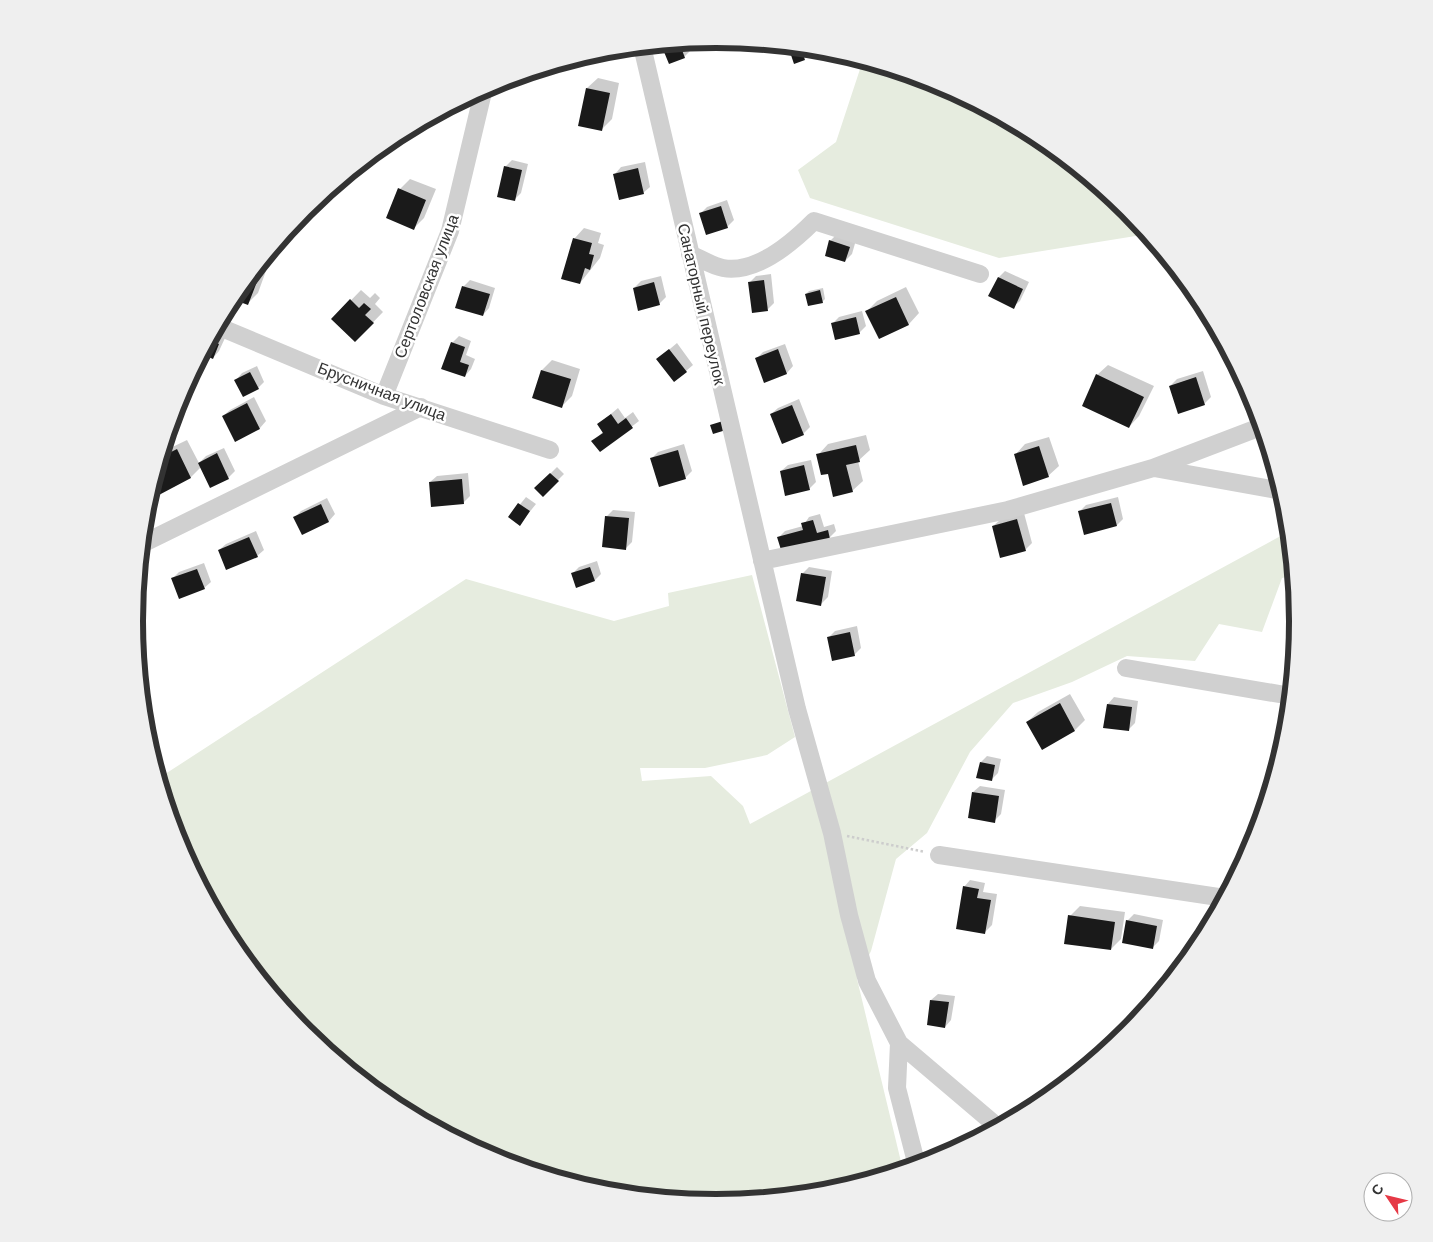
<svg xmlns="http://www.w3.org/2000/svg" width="1433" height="1242" viewBox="0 0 1433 1242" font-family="Arial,sans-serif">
  <rect width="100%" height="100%" fill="#fff"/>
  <path fill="#e6ecdf" d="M 863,60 L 940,83 L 1040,137 L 1128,209 L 1148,234 L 999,258 L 810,198 L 798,170 L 836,142 Z
    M 1290,531 L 1293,568 L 1291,576 L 1282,578 L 1262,632 L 1219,624 L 1195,661 L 1127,656 L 1072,682 L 1013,703 L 970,752 L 927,833 L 896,859 L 871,951 L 857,979 L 903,1170 L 830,1192 L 716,1203 L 603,1192 L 493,1159 L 393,1105 L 305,1033 L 232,944 L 178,844 L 159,778 L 466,579 L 614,621 L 669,606 L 668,593 L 752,575 L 795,737 L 767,755 L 705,768 L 640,768 L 642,781 L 711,776 L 743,806 L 750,824 Z"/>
  <path fill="#0003" d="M 688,42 L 691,50 L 684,57 L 664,47 L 667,44 Z
    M 789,46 L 810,48 L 811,52 L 804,59 L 795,62 Z
    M 598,78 L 619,83 L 612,119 L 602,129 L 587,88 Z
    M 453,105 L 452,109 L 442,120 L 430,117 Z
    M 512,160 L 528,164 L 521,193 L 514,200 L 505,167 Z
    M 645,162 L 650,187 L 643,193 L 615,174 L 621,167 Z
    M 410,179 L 436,189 L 424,218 L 414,228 L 400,189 Z
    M 727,200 L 734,220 L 727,227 L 701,213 L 707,207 Z
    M 584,228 L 601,233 L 598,243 L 604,245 L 600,258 L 580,283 L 574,239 Z
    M 837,234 L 856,240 L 852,254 L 845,261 L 830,241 Z
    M 259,265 L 267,268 L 258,293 L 248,303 L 232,297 Z
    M 1005,271 L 1029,282 L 1020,301 L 1013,307 L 999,277 Z
    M 771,274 L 774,303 L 768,309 L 749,283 L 756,276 Z
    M 661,276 L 666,297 L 659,304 L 634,288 L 641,281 Z
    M 470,280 L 495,288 L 489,308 L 483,315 L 463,287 Z
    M 906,287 L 919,313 L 909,324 L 880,338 L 867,311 L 877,301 Z
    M 823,288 L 825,299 L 822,302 L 806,294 L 809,291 Z
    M 361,290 L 370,298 L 375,293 L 380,298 L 375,304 L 383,312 L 355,341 L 333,319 Z
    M 862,311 L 866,326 L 859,333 L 833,323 L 839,317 Z
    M 214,333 L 225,338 L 219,351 L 213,358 L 203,353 Z
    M 459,336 L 471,341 L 466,355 L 475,359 L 471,369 L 465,376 L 452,343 Z
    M 677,343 L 693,365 L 686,371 L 658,359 Z
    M 785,344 L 793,366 L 787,373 L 765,381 L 756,359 L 763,352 Z
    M 552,360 L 580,369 L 572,396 L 562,406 L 534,398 L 542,370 Z
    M 1108,365 L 1154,386 L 1139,416 L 1129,427 L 1097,375 Z
    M 257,366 L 264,382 L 258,388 L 236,380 L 242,373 Z
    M 1203,371 L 1211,397 L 1204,404 L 1170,386 L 1177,379 Z
    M 254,397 L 266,421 L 260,428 L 236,441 L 223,416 L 230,410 Z
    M 799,399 L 810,427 L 803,434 L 771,414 L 778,408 Z
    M 618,408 L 625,418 L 633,412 L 639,421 L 600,451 L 593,441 L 604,431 L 599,424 Z
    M 866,435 L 870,450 L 858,461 L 863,481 L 852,491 L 829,472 L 818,455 L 828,444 Z
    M 1049,437 L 1059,466 L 1048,476 L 1015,455 L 1025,444 Z
    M 187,440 L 199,463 L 206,456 L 224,448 L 235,471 L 228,478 L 201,467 L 191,477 L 157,494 L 152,484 L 162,452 Z
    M 684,444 L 692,471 L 685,478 L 651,459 L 658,452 Z
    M 811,460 L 816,482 L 809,489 L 781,471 L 788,465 Z
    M 557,467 L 564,474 L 543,495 L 536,488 Z
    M 468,473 L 470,496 L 463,503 L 430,482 L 437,476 Z
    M 526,497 L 536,504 L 520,524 L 510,517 Z
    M 1118,497 L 1123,519 L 1117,525 L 1079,512 L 1086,505 Z
    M 327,498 L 335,514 L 329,521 L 302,534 L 294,518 L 301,511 Z
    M 613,510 L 635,512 L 632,542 L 626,548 L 606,517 Z
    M 1024,513 L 1032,543 L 1025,550 L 993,526 L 1000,520 Z
    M 820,514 L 824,527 L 834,524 L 836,531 L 830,537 L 782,552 L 778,538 L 785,531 L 803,526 L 809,517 Z
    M 256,531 L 264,550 L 257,556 L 219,550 L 226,544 Z
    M 597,561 L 601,574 L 595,580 L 576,586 L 572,574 L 579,567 Z
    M 204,563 L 211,582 L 204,588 L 172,579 L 179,572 Z
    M 809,567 L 832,571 L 828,597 L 821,604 L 802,574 Z
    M 857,626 L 861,648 L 854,655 L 828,638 L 835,631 Z
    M 1070,694 L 1085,720 L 1075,730 L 1027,722 L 1038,712 Z
    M 1114,697 L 1138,701 L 1135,723 L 1128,730 L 1108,704 Z
    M 1289,723 L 1282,754 L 1276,753 L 1281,729 Z
    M 987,756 L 1001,759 L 998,773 L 991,780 L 981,762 Z
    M 980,786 L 1005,790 L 1001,814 L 994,821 L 973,792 Z
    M 970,880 L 985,883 L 983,892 L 997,894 L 992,925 L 985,932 L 964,887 Z
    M 1080,906 L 1125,912 L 1121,939 L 1111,949 L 1070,916 Z
    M 1134,914 L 1163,920 L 1159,941 L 1152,948 L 1127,921 Z
    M 938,994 L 955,996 L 951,1020 L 945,1027 L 931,1000 Z
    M 961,1147 L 941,1158 L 948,1151 Z"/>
  <path fill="#1a1a1a" d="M 679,42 L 685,58 L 669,64 L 662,47 Z
    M 788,46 L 800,47 L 805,60 L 794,64 Z
    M 586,88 L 610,93 L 602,131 L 578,126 Z
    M 445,109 L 442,121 L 429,118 Z
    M 504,166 L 522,170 L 515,201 L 497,197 Z
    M 638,168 L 644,194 L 619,200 L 613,174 Z
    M 398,188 L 426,200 L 414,230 L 386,218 Z
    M 721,206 L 728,228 L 706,235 L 699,213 Z
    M 573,238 L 592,243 L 589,254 L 594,255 L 590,270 L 585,268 L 580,284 L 561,279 Z
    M 829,240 L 850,247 L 845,262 L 825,256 Z
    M 250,276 L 258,279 L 248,305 L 232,299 Z
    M 998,277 L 1023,289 L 1014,309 L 988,296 Z
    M 764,280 L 768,311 L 752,313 L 748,282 Z
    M 654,282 L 660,305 L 638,311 L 633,288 Z
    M 462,286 L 490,294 L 483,316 L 455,308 Z
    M 820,290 L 823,303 L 808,306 L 805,294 Z
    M 896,297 L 909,325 L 879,339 L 865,311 Z
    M 350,299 L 359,308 L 364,303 L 371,309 L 365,315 L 374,323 L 355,342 L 331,319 Z
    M 856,317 L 860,334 L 835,340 L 831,323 Z
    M 210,340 L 219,344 L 213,359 L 202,354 Z
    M 451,342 L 465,347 L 460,362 L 469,365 L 465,377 L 441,369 Z
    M 669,349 L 687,372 L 674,382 L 656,359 Z
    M 778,349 L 787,374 L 764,383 L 755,358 Z
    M 541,370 L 571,379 L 562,408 L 532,398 Z
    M 250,372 L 259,389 L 243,397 L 234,380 Z
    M 1096,374 L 1144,397 L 1129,428 L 1082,406 Z
    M 1196,377 L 1205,405 L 1178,414 L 1169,386 Z
    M 247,403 L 260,429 L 235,442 L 222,416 Z
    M 792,405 L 804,435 L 782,444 L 770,414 Z
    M 611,414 L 618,424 L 626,418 L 633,428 L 600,452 L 591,441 L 603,433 L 597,424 Z
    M 723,421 L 726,430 L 713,434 L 710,425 Z
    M 856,445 L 860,462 L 846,465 L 853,492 L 833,497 L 828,474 L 821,475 L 816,454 Z
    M 1039,446 L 1049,477 L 1023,486 L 1014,454 Z
    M 177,449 L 191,478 L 157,496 L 152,486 L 161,457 Z
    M 678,450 L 686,479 L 659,487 L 650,458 Z
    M 217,453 L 229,479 L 210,488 L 198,463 Z
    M 804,465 L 810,490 L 785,496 L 780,471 Z
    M 550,473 L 559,481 L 543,497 L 534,488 Z
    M 462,479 L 464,504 L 431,507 L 429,482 Z
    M 518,503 L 530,511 L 520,526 L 508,517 Z
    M 1111,503 L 1117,526 L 1084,535 L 1078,511 Z
    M 321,504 L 329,522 L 302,535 L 293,517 Z
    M 605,516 L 629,518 L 626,550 L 602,547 Z
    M 1017,519 L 1026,551 L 1000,558 L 992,526 Z
    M 813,520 L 817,533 L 828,530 L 830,539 L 782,553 L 777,537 L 803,530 L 801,523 Z
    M 249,537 L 258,557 L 226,570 L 218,550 Z
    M 590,567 L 595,581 L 576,588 L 571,573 Z
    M 197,569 L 205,589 L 179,599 L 171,578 Z
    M 801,573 L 826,577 L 821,606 L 796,601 Z
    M 850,632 L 855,656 L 832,661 L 827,637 Z
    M 1060,703 L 1075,731 L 1042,750 L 1026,722 Z
    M 1107,704 L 1132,707 L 1129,731 L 1103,728 Z
    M 1280,729 L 1288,730 L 1281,755 L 1275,754 Z
    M 980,762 L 995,765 L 992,781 L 976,778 Z
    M 972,792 L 999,796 L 995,823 L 968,818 Z
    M 963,886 L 979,889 L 977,898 L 991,900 L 985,934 L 956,929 Z
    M 1068,915 L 1115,922 L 1111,950 L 1064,944 Z
    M 1126,920 L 1157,926 L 1153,949 L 1122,943 Z
    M 930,1000 L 949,1002 L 945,1028 L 927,1025 Z"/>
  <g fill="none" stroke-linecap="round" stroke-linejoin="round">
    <path stroke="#cdcdcd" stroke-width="2.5" stroke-dasharray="2.5 2.5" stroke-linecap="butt" d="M 847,836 L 925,852"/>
    <path stroke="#d0d0d0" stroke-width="18" d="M 642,46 L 797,709 L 832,833 L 849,915 L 867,981 L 899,1043 L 992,1122
      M 690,254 C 700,258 712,266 723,268 C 756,274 793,242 814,221 L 980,274
      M 217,326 L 384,396 L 550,450
      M 384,396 L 450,231 L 484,88
      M 1154,468 L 1282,491
      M 142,544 L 421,407
      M 762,561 L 1008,510 L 1153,468 L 1263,426
      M 1126,668 L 1291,696
      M 939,855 L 1225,898
      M 899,1043 L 897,1088 L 917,1166"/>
  </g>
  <g text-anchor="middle" stroke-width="5" stroke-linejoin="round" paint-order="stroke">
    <g font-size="16" fill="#333" stroke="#fff">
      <text transform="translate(426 286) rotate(-69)" y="6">Сертоловская улица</text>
      <text transform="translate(702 304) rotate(77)" y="6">Санаторный переулок</text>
      <text transform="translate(382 391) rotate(21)" y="6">Брусничная улица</text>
    </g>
  </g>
  <path d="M0 0H1433V1242H0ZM143 621a573 573 0 1 1 1146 0a573 573 0 1 1-1146 0Z" fill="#efefef" fill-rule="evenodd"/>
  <path fill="none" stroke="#333" stroke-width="6" d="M143 621a573 573 0 1 1 1146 0a573 573 0 1 1-1146 0Z"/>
  <g transform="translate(1388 1197) rotate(305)"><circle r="24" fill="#ffffff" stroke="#adadad"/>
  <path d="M0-4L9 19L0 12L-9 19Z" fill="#e63946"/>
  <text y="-8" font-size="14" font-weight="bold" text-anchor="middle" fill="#333333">С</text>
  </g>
</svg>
